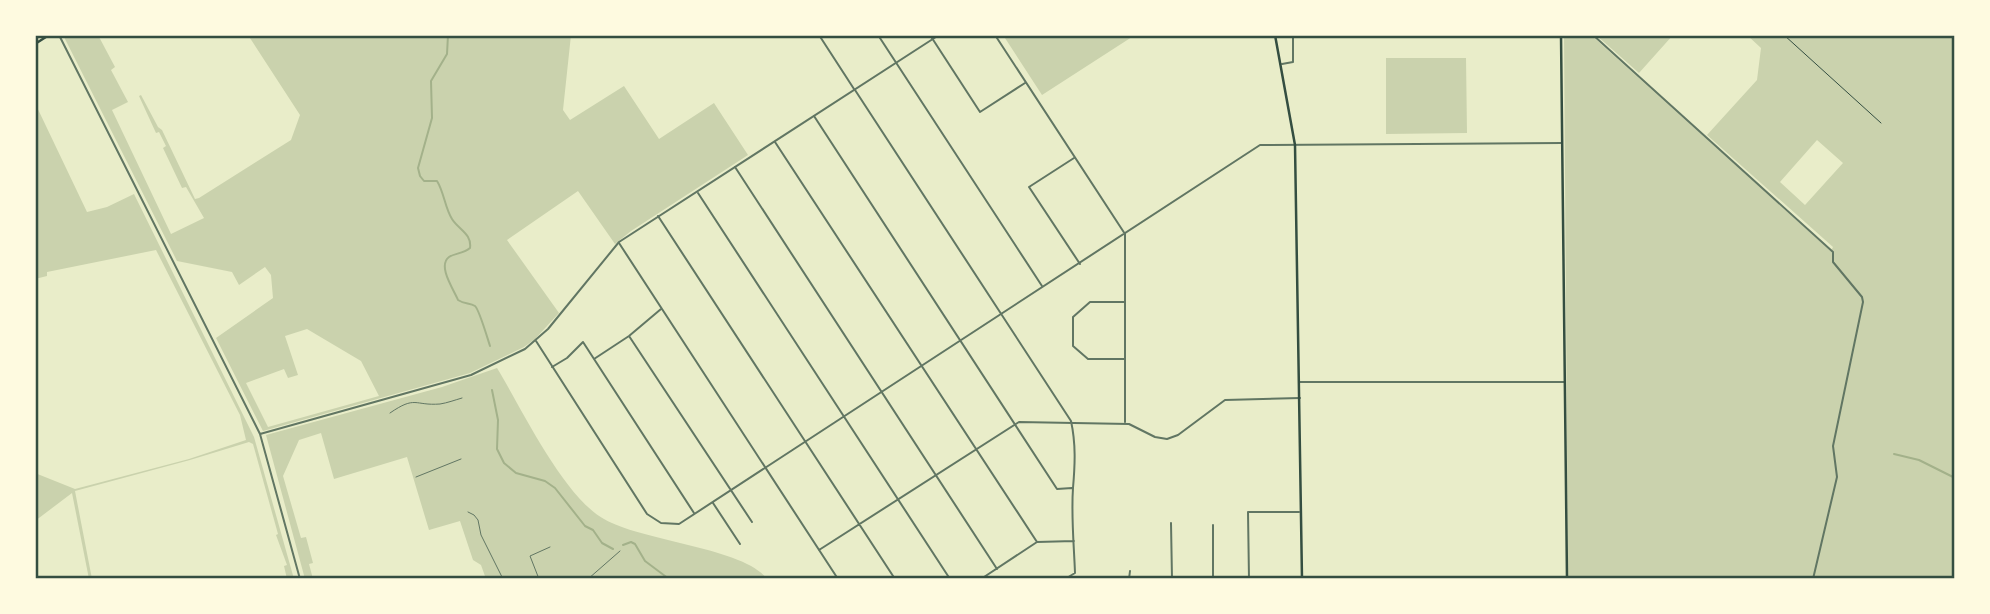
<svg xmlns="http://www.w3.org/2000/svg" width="1990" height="614" viewBox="0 0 1990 614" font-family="'Exo 2',sans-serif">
  <rect width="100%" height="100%" fill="#e9edc9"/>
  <path fill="#cad2ad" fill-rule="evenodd" d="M 63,35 L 98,35 L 115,67 L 111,70 L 128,102 L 112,110 L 171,234 L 204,218 L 186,187 L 182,188 L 163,148 L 166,146 L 159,132 L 156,133 L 139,96 L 141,95 L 158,127 L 162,130 L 195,199 L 199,198 L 291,140 L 300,115 L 248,35 L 571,35 L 563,110 L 570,120 L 624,86 L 659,139 L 714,103 L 748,155 L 631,231 L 615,244 L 578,191 L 507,240 L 559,313 L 535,339 L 524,347 L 470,373 L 263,431 L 216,338 L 273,298 L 271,275 L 265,267 L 239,285 L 232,272 L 177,261 ZM 307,329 L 361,361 L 379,396 L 268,427 L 246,383 L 284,369 L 288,378 L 298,375 L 285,336 Z
    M 1003,35 L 1135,35 L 1042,95 Z
    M 1564,35 L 1591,35 L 1831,251 L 1833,247 L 1707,135 L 1757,80 L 1761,48 L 1747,35 L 1955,35 L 1955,579 L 1568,579 ZM 1817,140 L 1843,163 L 1805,205 L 1780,182 Z
    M 1596,35 L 1673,35 L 1639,73 Z
    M 1386,58 L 1466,58 L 1467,133 L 1386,134 Z
    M 35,103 L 87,212 L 107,207 L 134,194 L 254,437 L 294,579 L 287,579 L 284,566 L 287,565 L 276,535 L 278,534 L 253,444 L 249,442 L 190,460 L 75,491 L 92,579 L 89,579 L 72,493 L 35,521 L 35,473 L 75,489 L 189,459 L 246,440 L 240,415 L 156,250 L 47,272 L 47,276 L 35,279 Z
    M 497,368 C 522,409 563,496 604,519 C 641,541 745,548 767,579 L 486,579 L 481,565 L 473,560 L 460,521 L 429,530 L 407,457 L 334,479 L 321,433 L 299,440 L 283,476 L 301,538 L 306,537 L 313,563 L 309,564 L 313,579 L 305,579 L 266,435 L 442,387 Z"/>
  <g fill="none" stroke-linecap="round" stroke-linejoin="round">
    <path stroke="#a3b18a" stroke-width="2" d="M 448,35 L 447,54 L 431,81 L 432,118 L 418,168 L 420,176 L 424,181 L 437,181 C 444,192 445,208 452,219 C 459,230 472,234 470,248 C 463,254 455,253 449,257 C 437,266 454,290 458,300 C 464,304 470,303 475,306 C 479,309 488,340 490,346
      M 492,390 L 498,420 L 497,449 L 504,463 L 516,473 L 545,481 L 555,488 L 585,526 L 593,530 L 602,543 L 613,549
      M 1894,454 L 1919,460 L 1955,478
      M 623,545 L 631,542 L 635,544 L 645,561 L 669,579"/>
    <path stroke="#344e41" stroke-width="1" d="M 1784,35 L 1881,123"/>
    <path stroke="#617663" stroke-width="1" d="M 390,413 C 416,395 414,406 440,404 C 447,403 455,400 462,398
      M 416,477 L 461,459
      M 468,512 L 474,515 L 478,520 L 481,535 L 503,579
      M 539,579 L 530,556 L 550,547
      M 588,579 L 620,551"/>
    <path stroke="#617663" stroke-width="2" d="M 878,35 L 1042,286
      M 930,35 L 980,112 L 1025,83
      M 995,35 L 1125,234 L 1125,422
      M 1593,35 L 1833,252 L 1833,262 L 1862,297 L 1863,302 L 1833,446 L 1837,477 L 1813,579
      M 1282,64 L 1293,62 L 1293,35
      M 855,90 L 1071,421 C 1076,444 1075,465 1073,488 C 1071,516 1074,545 1075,573 L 1065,579
      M 814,116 L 1057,489 L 1072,488
      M 775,142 L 1037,542
      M 1074,158 L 1029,187 L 1080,264
      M 735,167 L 997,569
      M 698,193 L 950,579
      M 658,216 L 895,579
      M 619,243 L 838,579
      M 629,336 L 752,522
      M 536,341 L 647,514 L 661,523 L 679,524 L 1260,145 L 1562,143
      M 594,359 L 629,336 L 661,309
      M 1124,359 L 1088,359 L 1073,346 L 1073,317 L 1090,302 L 1124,302
      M 552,367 L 567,358 L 583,342 L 694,513
      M 1300,382 L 1564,382
      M 713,503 L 740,544
      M 1171,523 L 1172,579
      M 1213,525 L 1213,579
      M 819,550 L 1019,422 L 1129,424 L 1155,437 L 1167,439 L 1178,435 L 1225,400 L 1300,398
      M 981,579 L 1037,542 L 1074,541
      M 1129,579 L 1130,571
      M 1249,579 L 1248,512 L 1299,512"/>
    <path stroke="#617663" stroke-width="2" d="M 59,35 L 260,434 L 300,579
      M 819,35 L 854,89
      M 260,434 L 471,375 L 525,349 L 548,329 L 619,242 L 939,35"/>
    <path stroke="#344e41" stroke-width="2.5" d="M 1275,35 L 1295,145 L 1302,579
      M 1561,35 L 1567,579"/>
    <path stroke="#344e41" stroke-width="2.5" d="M 35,44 L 49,35"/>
  </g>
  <rect width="1990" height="614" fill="none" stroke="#fefae0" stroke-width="74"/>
  <rect x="37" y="37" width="1916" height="540" fill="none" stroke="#344e41" stroke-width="2.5"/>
</svg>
